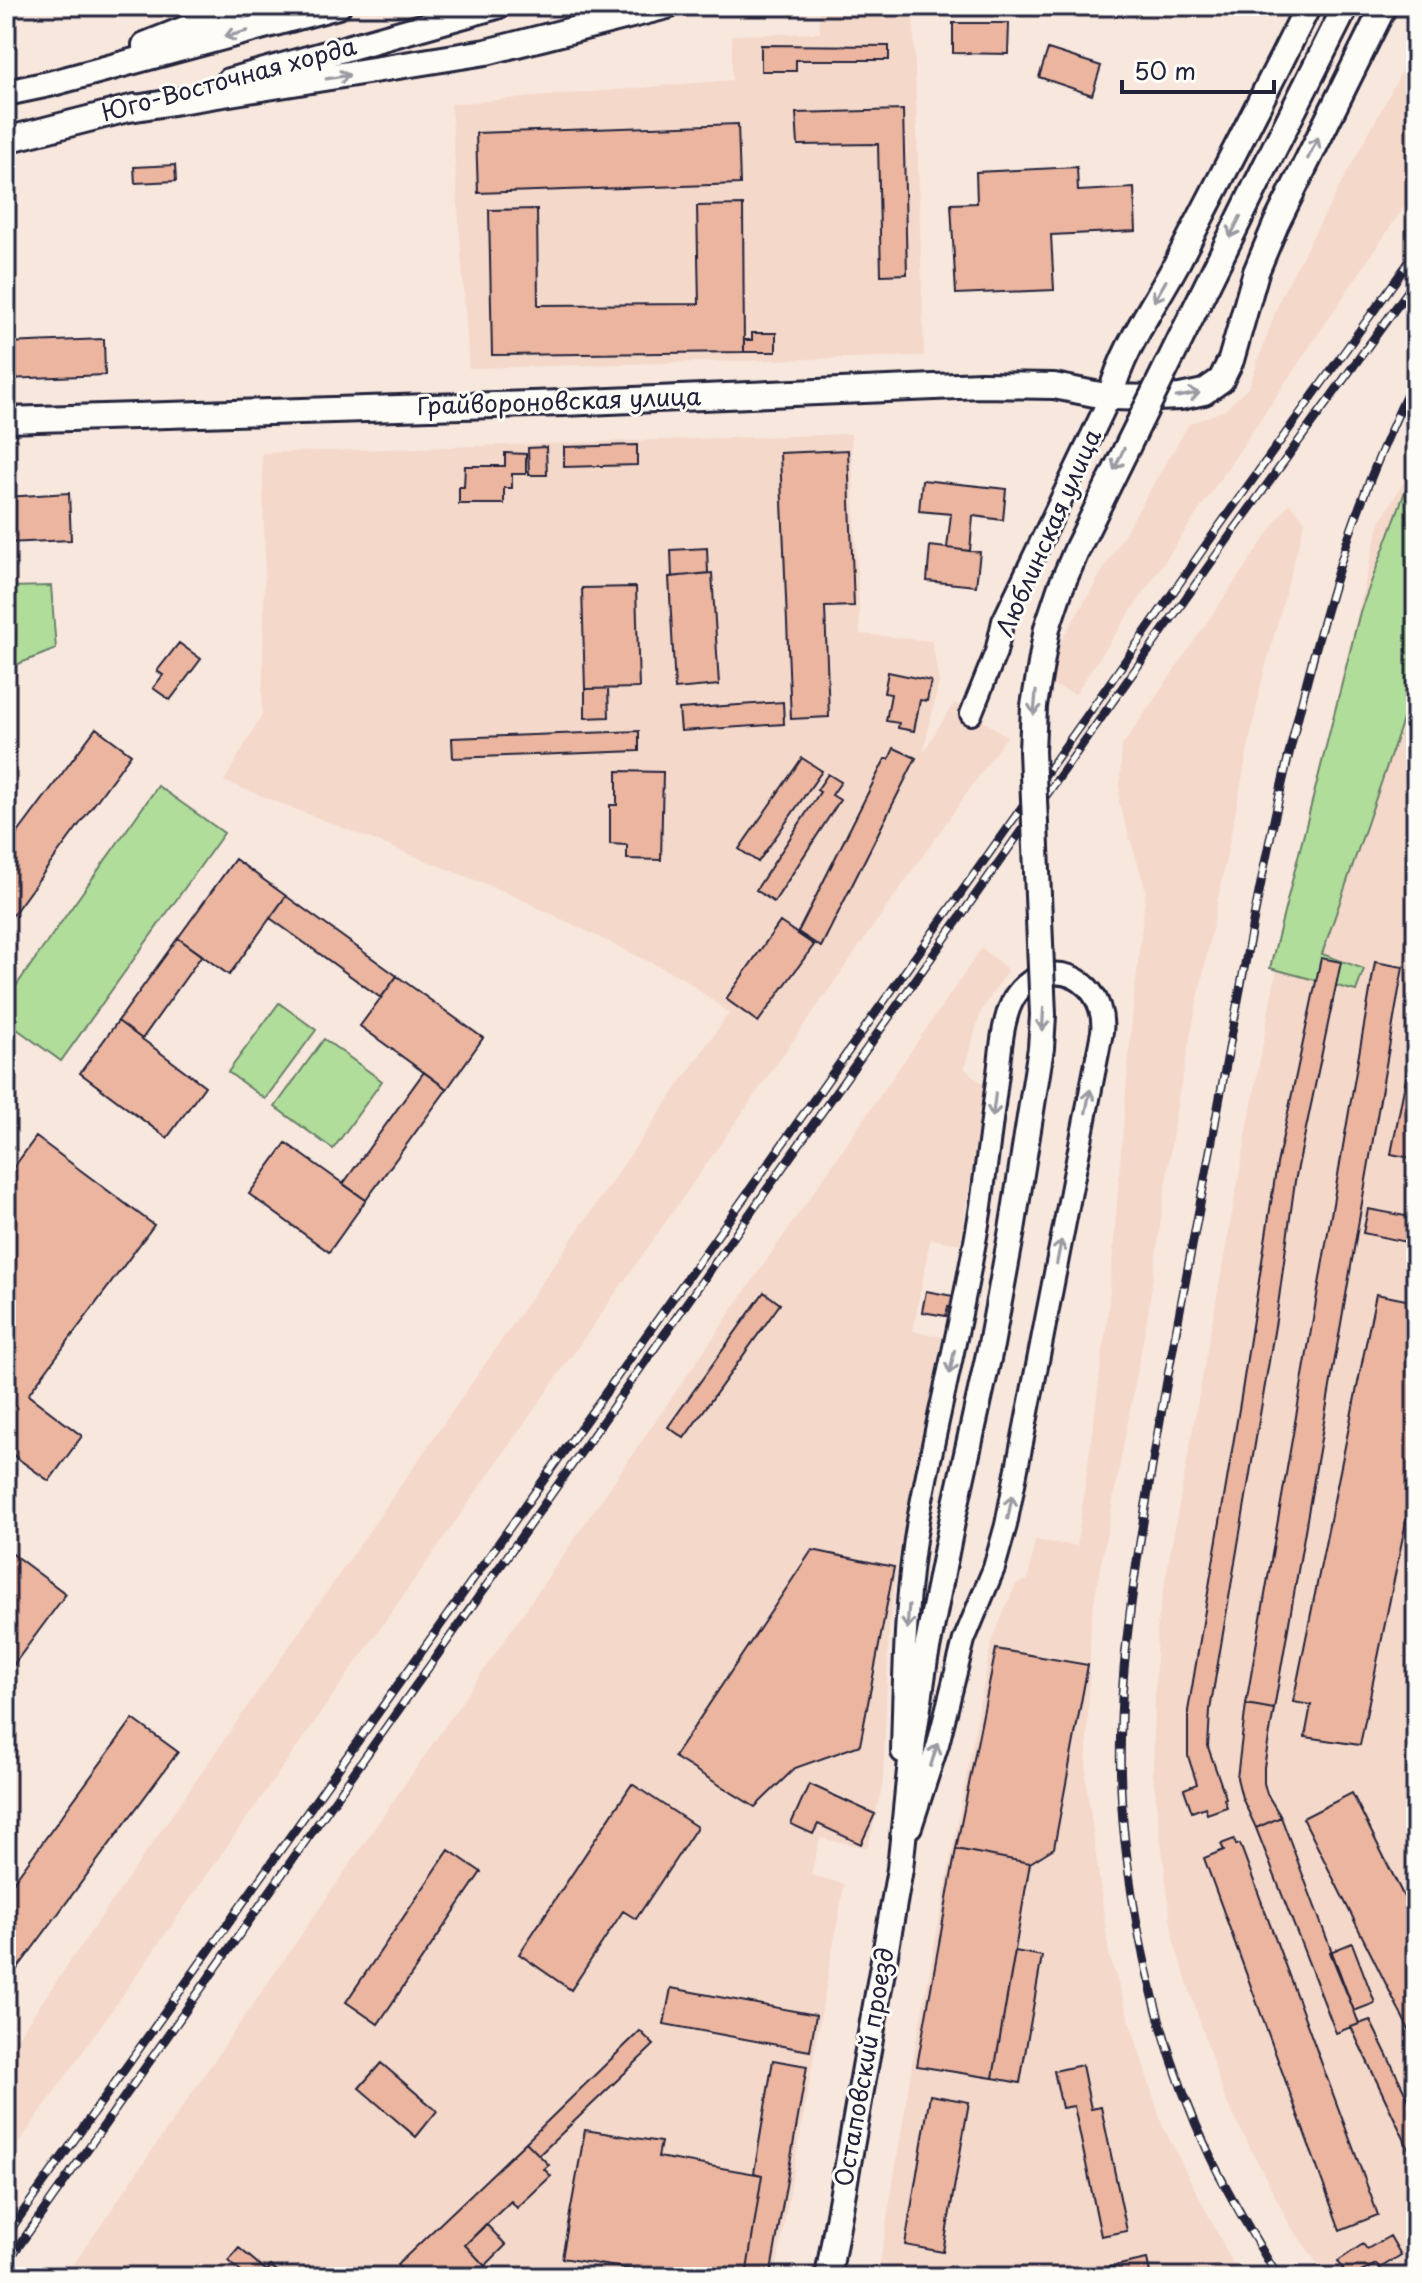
<svg xmlns="http://www.w3.org/2000/svg" width="1422" height="2283" viewBox="0 0 1422 2283" font-family="'Playpen Sans',sans-serif">
  <rect width="100%" height="100%" fill="#f8e7dd"/>
  <filter id="ink" filterUnits="userSpaceOnUse"><feTurbulence type="fractalNoise" baseFrequency=".0125" numOctaves="2"/><feDisplacementMap in="SourceGraphic" scale="16" xChannelSelector="R" yChannelSelector="G"/><feConvolveMatrix kernelMatrix="1 2 1 2 8 2 1 2 1" color-interpolation-filters="sRGB"/></filter>
  <g filter="url(#ink)">
    <path fill="#f4d8ca" d="M 858,6 L 913,6 L 924,356 L 469,368 L 451,104 L 732,80 L 732,35 L 820,33 L 819,11 Z
      M 1414,49 L 1416,50 L 1416,189 L 1075,694 L 1039,679 L 1189,424 L 1225,410 L 1249,387 L 1281,296 Z
      M 851,434 L 860,634 L 932,641 L 939,682 L 923,753 L 954,703 L 1007,736 L 6,2161 L 6,2054 L 729,1013 L 683,978 L 508,893 L 224,781 L 262,715 L 265,559 L 262,453 Z
      M 1416,461 L 1416,2277 L 1327,2277 L 1290,2225 L 1225,2099 L 1173,1939 L 1153,1773 L 1157,1626 L 1296,862 L 1380,522 Z
      M 1289,503 L 1305,521 L 1261,684 L 1177,1103 L 1147,1320 L 1095,1596 L 1091,1620 L 1086,1779 L 1109,1954 L 1162,2125 L 1240,2277 L 878,2277 L 912,2065 L 992,1640 L 1016,1584 L 1028,1580 L 1035,1540 L 1077,1546 L 1108,1314 L 1132,1018 L 1146,890 L 1119,803 L 1122,746 Z
      M 982,948 L 1008,970 L 981,1011 L 964,1068 L 986,1087 L 960,1244 L 930,1239 L 913,1331 L 942,1337 L 897,1566 L 889,1625 L 883,1782 L 868,1848 L 820,1838 L 811,1875 L 844,1884 L 775,2277 L 65,2277 Z"/>
    <path fill="#b1dd9b" stroke="#6a806b" stroke-width="2" d="M 1416,462 L 1416,682 L 1322,954 L 1364,969 L 1356,991 L 1270,968 L 1360,612 Z
      M 51,586 L 56,649 L 13,666 L 7,587 Z
      M 158,786 L 224,833 L 61,1061 L 6,1021 L 6,1000 Z
      M 279,1003 L 316,1030 L 265,1099 L 228,1072 Z
      M 324,1039 L 382,1081 L 333,1149 L 275,1107 Z"/>
    <path fill="#ebb59f" stroke="#22223b" stroke-width="2" d="M 953,23 L 1009,23 L 1008,54 L 953,53 Z
      M 761,45 L 889,46 L 889,60 L 796,60 L 796,71 L 761,71 Z
      M 1048,49 L 1101,66 L 1092,95 L 1039,77 Z
      M 903,110 L 907,274 L 881,275 L 878,144 L 798,145 L 796,113 Z
      M 738,124 L 740,184 L 478,193 L 476,133 Z
      M 175,165 L 176,181 L 135,183 L 134,167 Z
      M 1077,167 L 1078,191 L 1134,188 L 1136,231 L 1051,235 L 1054,290 L 956,294 L 951,204 L 977,203 L 976,172 Z
      M 743,205 L 744,352 L 492,355 L 489,210 L 537,209 L 538,305 L 699,304 L 697,206 Z
      M 752,333 L 776,333 L 776,352 L 744,352 L 744,340 L 752,340 Z
      M 104,339 L 105,375 L 6,379 L 6,343 Z
      M 637,445 L 637,465 L 564,467 L 564,447 Z
      M 546,447 L 547,475 L 529,475 L 528,448 Z
      M 848,450 L 854,606 L 825,607 L 829,717 L 791,719 L 780,453 Z
      M 505,453 L 526,454 L 526,474 L 512,474 L 512,488 L 504,488 L 504,504 L 459,504 L 459,487 L 464,487 L 465,466 L 505,466 Z
      M 922,480 L 1006,489 L 1003,520 L 973,516 L 970,551 L 947,548 L 951,514 L 919,511 Z
      M 69,493 L 71,540 L 6,543 L 6,497 Z
      M 930,546 L 980,552 L 976,586 L 927,581 Z
      M 707,548 L 708,573 L 672,577 L 671,550 Z
      M 712,573 L 719,685 L 675,689 L 669,577 Z
      M 636,587 L 639,688 L 585,689 L 582,588 Z
      M 179,643 L 201,659 L 170,700 L 153,688 L 163,675 L 157,671 Z
      M 888,672 L 931,681 L 927,701 L 920,700 L 914,731 L 898,728 L 899,723 L 886,721 L 891,694 L 884,693 Z
      M 585,689 L 608,689 L 609,717 L 585,718 Z
      M 783,702 L 784,724 L 681,731 L 679,709 Z
      M 96,728 L 131,754 L 6,924 L 6,849 Z
      M 639,731 L 639,751 L 453,758 L 452,738 Z
      M 894,748 L 916,758 L 821,947 L 798,932 L 885,759 L 889,759 Z
      M 802,758 L 822,771 L 758,862 L 739,849 Z
      M 617,771 L 663,772 L 661,860 L 627,859 L 627,845 L 610,844 L 610,805 L 617,805 Z
      M 828,774 L 841,782 L 832,795 L 840,800 L 774,902 L 756,890 L 820,792 L 817,790 Z
      M 235,859 L 286,896 L 229,975 L 178,938 Z
      M 286,896 L 397,976 L 381,998 L 270,918 Z
      M 780,922 L 814,945 L 758,1022 L 726,999 Z
      M 178,938 L 202,955 L 142,1039 L 118,1021 Z
      M 1321,958 L 1341,962 L 1295,1181 L 1276,1320 L 1210,1710 L 1208,1747 L 1226,1798 L 1224,1799 L 1227,1807 L 1207,1814 L 1205,1807 L 1192,1812 L 1184,1789 L 1197,1784 L 1188,1756 L 1188,1711 L 1241,1397 L 1277,1164 Z
      M 1375,962 L 1403,967 L 1274,1709 L 1246,1704 Z
      M 397,976 L 483,1038 L 447,1089 L 360,1026 Z
      M 118,1021 L 205,1086 L 167,1138 L 80,1073 Z
      M 424,1072 L 447,1089 L 366,1200 L 343,1184 Z
      M 1407,1073 L 1416,1075 L 1416,1159 L 1391,1154 Z
      M 36,1137 L 154,1225 L 28,1395 L 82,1436 L 49,1481 L 6,1450 L 6,1178 Z
      M 286,1143 L 366,1200 L 329,1252 L 249,1194 Z
      M 1368,1209 L 1416,1218 L 1416,1244 L 1363,1233 Z
      M 926,1291 L 953,1296 L 951,1308 L 948,1307 L 946,1316 L 922,1312 Z
      M 764,1292 L 780,1304 L 684,1438 L 668,1427 Z
      M 1376,1294 L 1416,1302 L 1416,1473 L 1360,1745 L 1305,1737 L 1311,1705 L 1293,1702 Z
      M 6,1549 L 66,1594 L 6,1675 Z
      M 812,1550 L 894,1567 L 860,1745 L 795,1768 L 755,1807 L 674,1757 Z
      M 996,1649 L 1088,1665 L 1054,1848 L 1030,1863 L 956,1849 Z
      M 1246,1704 L 1274,1709 L 1264,1767 L 1264,1783 L 1267,1794 L 1281,1817 L 1256,1828 L 1242,1798 L 1237,1778 Z
      M 133,1719 L 178,1752 L 6,1984 L 6,1892 Z
      M 632,1784 L 697,1827 L 636,1919 L 623,1911 L 571,1990 L 519,1954 Z
      M 809,1784 L 875,1814 L 861,1844 L 818,1824 L 813,1834 L 791,1824 Z
      M 1352,1793 L 1416,1921 L 1416,2044 L 1303,1818 Z
      M 1281,1817 L 1359,2024 L 1336,2033 L 1256,1828 Z
      M 1234,1839 L 1236,1845 L 1240,1844 L 1378,2215 L 1340,2230 L 1204,1858 L 1224,1850 L 1221,1844 Z
      M 956,1849 L 1030,1863 L 993,2078 L 917,2066 Z
      M 449,1850 L 481,1872 L 378,2024 L 346,2002 Z
      M 1352,1943 L 1375,2003 L 1354,2011 L 1330,1952 Z
      M 1015,1951 L 1042,1956 L 1020,2083 L 993,2078 Z
      M 671,1988 L 816,2015 L 810,2051 L 664,2024 Z
      M 1370,2020 L 1416,2115 L 1416,2179 L 1409,2166 L 1415,2162 L 1351,2027 Z
      M 640,2031 L 654,2045 L 539,2155 L 526,2142 Z
      M 773,2060 L 807,2066 L 770,2277 L 746,2277 L 762,2175 L 754,2173 Z
      M 381,2063 L 437,2111 L 416,2137 L 359,2088 Z
      M 1082,2065 L 1091,2109 L 1101,2107 L 1127,2231 L 1101,2236 L 1074,2106 L 1062,2108 L 1054,2071 Z
      M 930,2095 L 969,2102 L 943,2252 L 905,2245 Z
      M 585,2130 L 661,2142 L 658,2157 L 762,2175 L 746,2277 L 677,2277 L 562,2258 Z
      M 526,2142 L 549,2165 L 544,2169 L 551,2176 L 517,2208 L 511,2201 L 465,2245 L 485,2266 L 473,2277 L 393,2277 L 401,2269 L 397,2265 Z
      M 486,2224 L 506,2245 L 485,2266 L 465,2245 Z
      M 1390,2236 L 1401,2255 L 1380,2268 L 1376,2264 L 1361,2272 L 1359,2277 L 1348,2277 L 1338,2261 L 1363,2244 L 1367,2249 Z
      M 239,2248 L 267,2271 L 271,2266 L 282,2275 L 280,2277 L 247,2277 L 228,2261 Z
      M 1147,2259 L 1151,2277 L 1107,2277 L 1105,2268 Z"/>
    <g fill="none" stroke-linecap="round" stroke-linejoin="round">
      <g stroke="#22223b" stroke-width="26">
        <path id="minor" d="M 971,714 L 996,652 L 1003,621 L 1110,397
          M 902,1752 C 904,1673 905,1593 919,1515 C 938,1412 965,1310 981,1206 C 987,1162 992,1117 998,1073 C 1001,1050 1002,1023 1012,1002 C 1018,989 1030,979 1043,975 C 1079,966 1106,998 1102,1032 L 1006,1525 L 994,1568 L 964,1640 L 938,1744 L 911,1827"/>
      </g>
      <g stroke="#22223b" stroke-width="30">
        <path id="major" d="M 145,45 L 243,6
          M 229,81 L 497,6
          M 6,93 L 49,84 L 338,6
          M 123,110 L 486,52 L 667,6
          M 6,140 L 135,107
          M 1270,157 L 1346,6
          M 1110,397 C 1123,347 1154,306 1178,261 C 1222,176 1266,92 1308,6
          M 6,420 L 563,403 L 981,385 L 1054,386 L 1110,397 L 1155,398 L 1180,397 L 1204,392 L 1221,380 L 1231,360 L 1256,272 L 1276,224 L 1384,6
          M 828,2277 L 900,1869 L 913,1741 L 925,1659 L 953,1517 L 991,1345 L 1012,1230"/>
      </g>
      <use href="#minor" stroke="#fdfcf7" stroke-width="20"/>
      <use href="#major" stroke="#fdfcf7" stroke-width="24"/>
      <g stroke="#22223b" stroke-width="9">
        <path id="rail" d="M 6,2236 L 1086,717 L 1220,525 L 1416,252
          M 6,2264 L 1232,533 L 1416,280
          M 1278,2277 C 1254,2237 1230,2198 1210,2156 C 1164,2058 1137,1950 1125,1842 C 1112,1727 1128,1612 1147,1498 C 1162,1403 1180,1309 1198,1215 C 1241,989 1277,759 1348,539 C 1367,483 1391,428 1416,375"/>
      </g>
      <use href="#rail" stroke="#fdfcf7" stroke-width="6" stroke-dasharray="18" stroke-linecap="butt"/>
      <g stroke="#22223b" stroke-width="30" stroke-linecap="butt">
        <path id="major-bridge" d="M 1012,1230 L 1041,1048 L 1043,1015 L 1032,751 L 1034,706 L 1047,628 L 1060,589 L 1078,547 L 1270,157"/>
      </g>
      <use href="#major-bridge" stroke="#fdfcf7" stroke-width="24"/>
    </g>
    <defs><path id="oneway-shaft" d="M-6 0H5M1.5-3L5.5 0L1.5 3" fill="none" stroke-width="1.6" stroke-linecap="round" stroke-linejoin="round" transform="scale(2)"/></defs>
    <g stroke="#9a9aa2">
      <use href="#oneway-shaft" transform="translate(236 34) rotate(165)"/>
      <use href="#oneway-shaft" transform="translate(338 77) rotate(-9)"/>
      <use href="#oneway-shaft" transform="translate(1313 148) rotate(-64)"/>
      <use href="#oneway-shaft" transform="translate(1235 227) rotate(117)"/>
      <use href="#oneway-shaft" transform="translate(1160 291) rotate(120)"/>
      <use href="#oneway-shaft" transform="translate(1188 395) rotate(-10)"/>
      <use href="#oneway-shaft" transform="translate(1119 459) rotate(115)"/>
      <use href="#oneway-shaft" transform="translate(1035 703) rotate(95)"/>
      <use href="#oneway-shaft" transform="translate(1043 1019) rotate(93)"/>
      <use href="#oneway-shaft" transform="translate(1088 1101) rotate(-79)"/>
      <use href="#oneway-shaft" transform="translate(994 1105) rotate(97)"/>
      <use href="#oneway-shaft" transform="translate(1059 1252) rotate(-79)"/>
      <use href="#oneway-shaft" transform="translate(952 1362) rotate(102)"/>
      <use href="#oneway-shaft" transform="translate(1010 1507) rotate(-79)"/>
      <use href="#oneway-shaft" transform="translate(908 1617) rotate(94)"/>
      <use href="#oneway-shaft" transform="translate(934 1755) rotate(-73)"/>
    </g>
  </g>
  <g text-anchor="middle" stroke-width="6" stroke-linejoin="round" paint-order="stroke">
    <g font-size="24" fill="#22223b" stroke="#fdfcf7">
      <text transform="translate(229 80) rotate(-15)" y="8">Юго-Восточная хорда</text>
      <text transform="translate(559 402) rotate(-2)" y="8">Грайвороновская улица</text>
      <text transform="translate(1049 533) rotate(-66)" y="8">Люблинская улица</text>
      <text transform="translate(865 2067) rotate(-80)" y="8">Остаповский проезд</text>
    </g>
  </g>
  <rect width="1422" height="2283" fill="none" stroke="#fdfcf7" stroke-width="32"/>
  <rect x="16" y="16" width="1390" height="2251" fill="none" stroke="#22223b" stroke-width="3" filter="url(#ink)"/>
  <path d="M1122 80v12h152v-12" fill="none" stroke="#22223b" stroke-width="4"/>
  <text x="1134" y="80" font-size="24" fill="#22223b" stroke="#fdfcf7" stroke-width="6" paint-order="stroke">50 m</text>
</svg>
